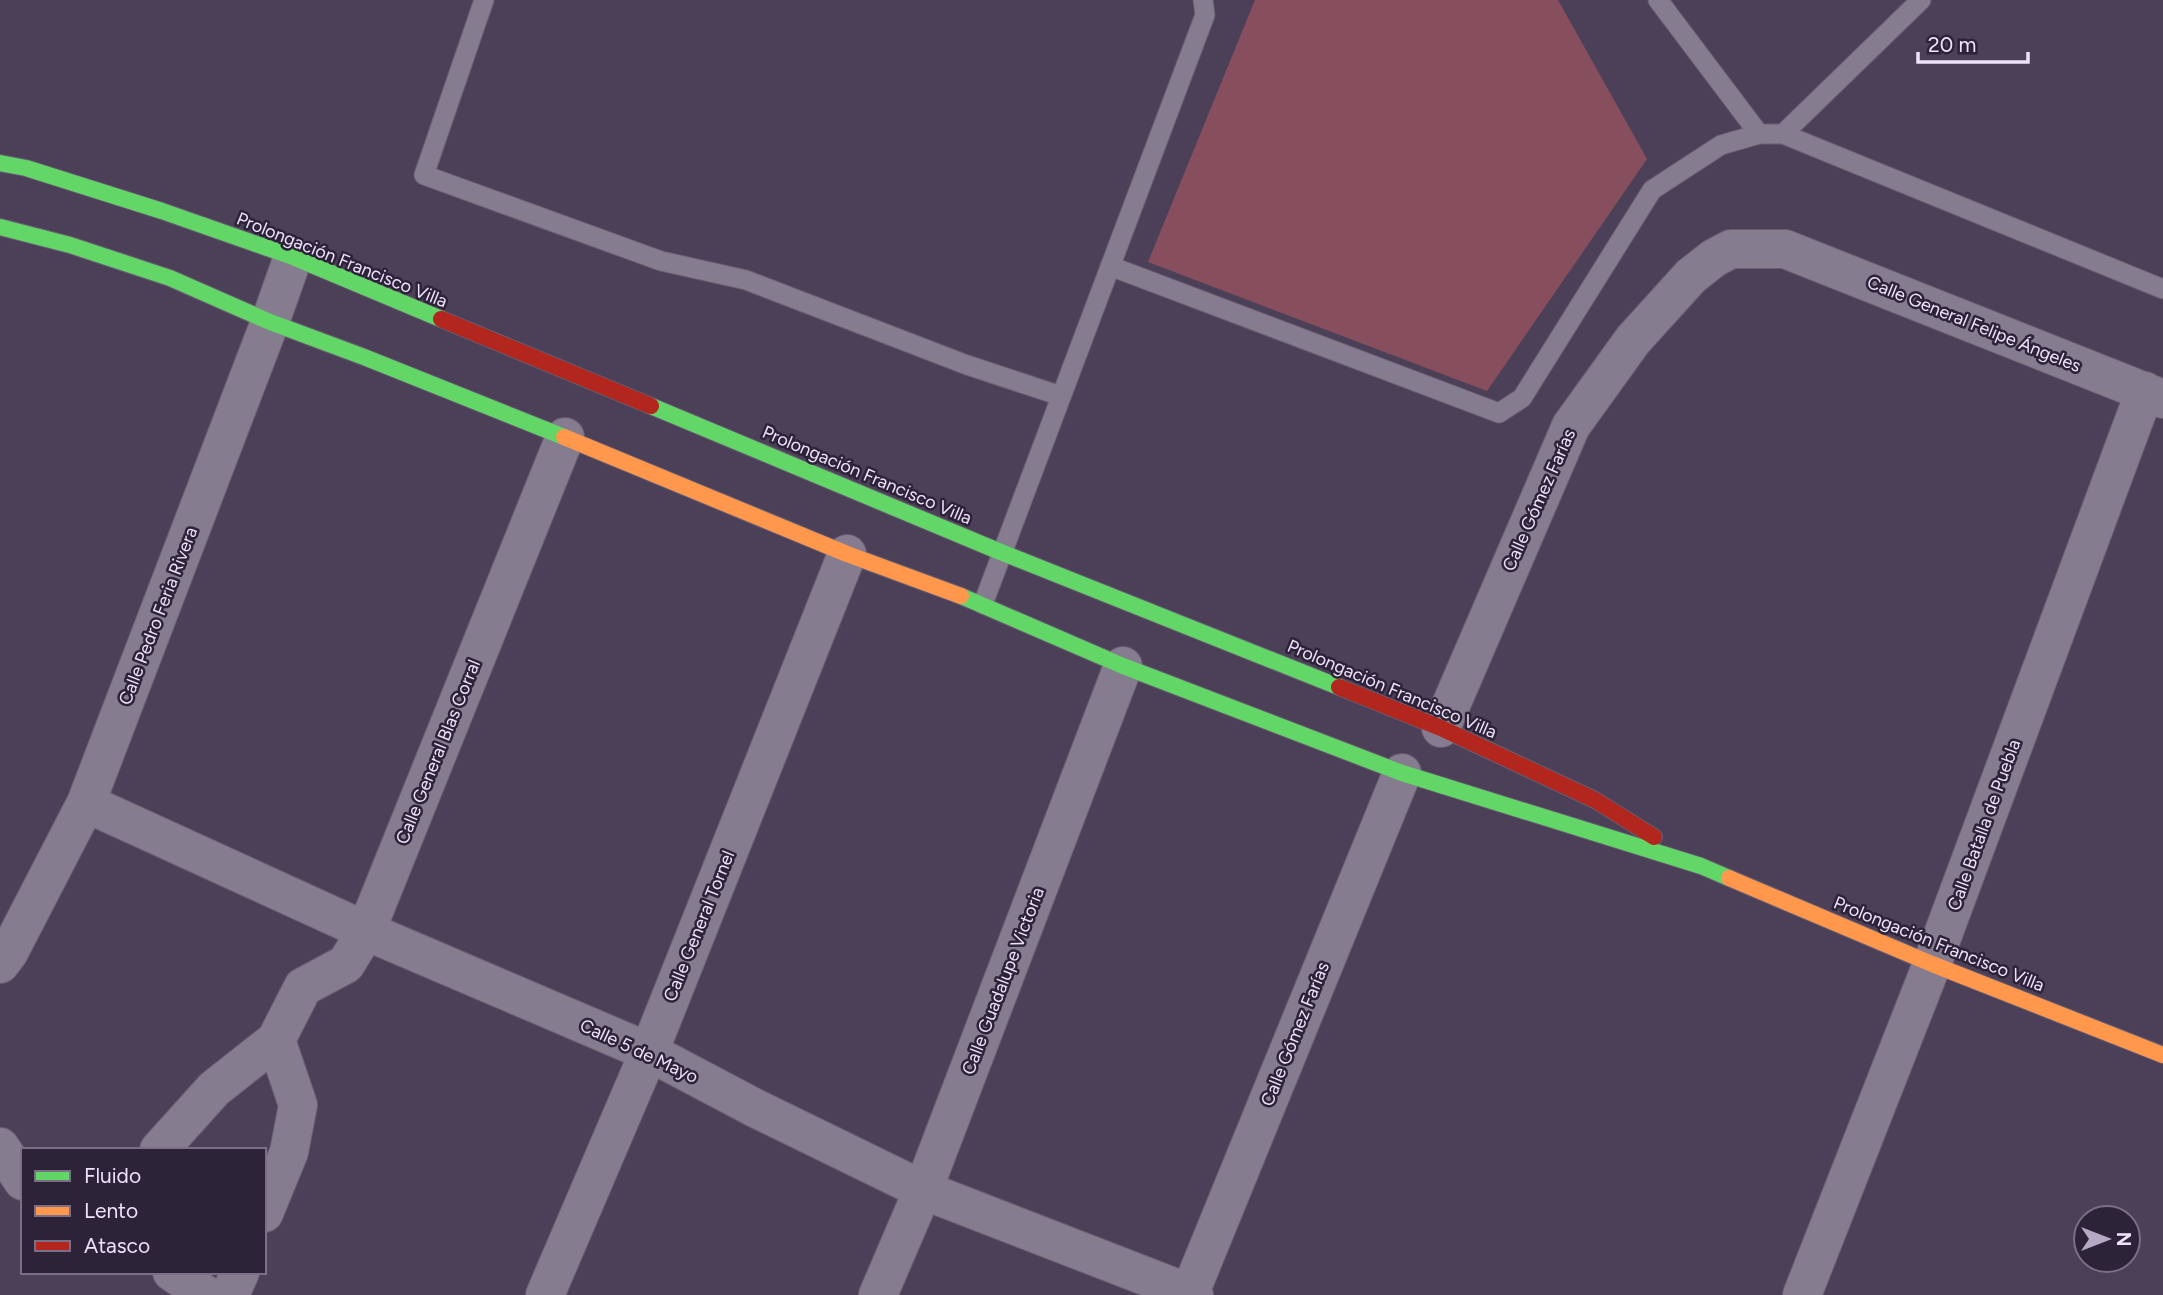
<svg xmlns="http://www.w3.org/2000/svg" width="2163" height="1295" viewBox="0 0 2163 1295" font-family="Figtree,sans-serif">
  <rect width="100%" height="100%" fill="#4c4058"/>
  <path fill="#874f5e" d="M 1255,0 L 1558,0 L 1647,159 L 1487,391 L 1148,262 Z"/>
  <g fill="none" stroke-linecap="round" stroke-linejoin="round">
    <g stroke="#685e72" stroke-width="21">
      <path id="lane" d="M 484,0 L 424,175 L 661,261 L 746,280 L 967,365 L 1061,396
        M 1658,0 L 1759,134
        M 1921,0 L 1783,134 L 2163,289
        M 1110,266 L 1499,413 L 1522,398 L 1652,190 L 1721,145 L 1759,134 L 1783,134
        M 983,604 L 1205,15 L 1203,0"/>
    </g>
    <g stroke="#685e72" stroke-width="40">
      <path id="street" d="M 1441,728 L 1571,426 L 1633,340 L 1691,276 L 1714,258 L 1731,249 L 1785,249 L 2163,399
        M 86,803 L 366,931 L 649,1052 L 755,1108 L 923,1190 L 1194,1295
        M 0,964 L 9,952 L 86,803 L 270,322 L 293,257
        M 0,1147 L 23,1181
        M 159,1150 L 214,1089 L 276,1040
        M 264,1213 L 289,1152 L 298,1105 L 276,1040 L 303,987 L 346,964 L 366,931 L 565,437
        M 172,1272 L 206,1295
        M 230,1295 L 240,1272
        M 545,1295 L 649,1052 L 847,554
        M 878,1295 L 923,1190 L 1123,666
        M 1189,1295 L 1402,773
        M 1802,1295 L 1932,964 L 2145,391"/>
    </g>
    <g stroke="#685e72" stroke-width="18">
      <path id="fast" d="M 0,163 L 26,168 L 162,211 L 293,257 L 441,319
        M 0,227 L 70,245 L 170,278 L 270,322 L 364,357 L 564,437
        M 651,406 L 1003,553 L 1339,687
        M 961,596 L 1123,666 L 1402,773 L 1701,866 L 1729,878"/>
    </g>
    <g stroke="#685e72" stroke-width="18">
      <path id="slow" d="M 564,437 L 847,554 L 961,596
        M 1729,878 L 1932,964 L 2163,1055"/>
    </g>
    <g stroke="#685e72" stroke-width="18">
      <path id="jam" d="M 441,319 L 651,406
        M 1339,687 L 1441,728 L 1595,800 L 1654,837"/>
    </g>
    <use href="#lane" stroke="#867c8f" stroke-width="19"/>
    <use href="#street" stroke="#867c8f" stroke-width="38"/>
    <use href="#fast" stroke="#63d668" stroke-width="16"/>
    <use href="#slow" stroke="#ff974d" stroke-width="16"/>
    <use href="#jam" stroke="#b3261e" stroke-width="16"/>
  </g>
  <g text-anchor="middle" stroke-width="5" stroke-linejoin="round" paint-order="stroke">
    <g font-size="18" fill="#ede1fc" stroke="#2d2338">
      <text transform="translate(342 260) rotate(22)" y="6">Prolongación Francisco Villa</text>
      <text transform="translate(1974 324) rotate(22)" y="6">Calle General Felipe Ángeles</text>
      <text transform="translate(867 475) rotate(23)" y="6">Prolongación Francisco Villa</text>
      <text transform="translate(1539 500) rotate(-66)" y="6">Calle Gómez Farías</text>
      <text transform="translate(158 616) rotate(-69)" y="6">Calle Pedro Feria Rivera</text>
      <text transform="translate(1392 689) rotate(23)" y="6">Prolongación Francisco Villa</text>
      <text transform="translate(438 752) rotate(-68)" y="6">Calle General Blas Corral</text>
      <text transform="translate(1984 825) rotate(-70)" y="6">Calle Batalla de Puebla</text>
      <text transform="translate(699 926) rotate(-68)" y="6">Calle General Tornel</text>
      <text transform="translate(1939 944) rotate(22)" y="6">Prolongación Francisco Villa</text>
      <text transform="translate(1003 981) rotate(-69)" y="6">Calle Guadalupe Victoria</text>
      <text transform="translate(1295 1034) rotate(-68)" y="6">Calle Gómez Farías</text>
      <text transform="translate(639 1051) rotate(25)" y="6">Calle 5 de Mayo</text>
    </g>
  </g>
  <rect x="21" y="1148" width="245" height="126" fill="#2d2338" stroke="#7a6f86" stroke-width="2"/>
  <rect x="35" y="1171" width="35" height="10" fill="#63d668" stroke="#7a6f86" stroke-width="2"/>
  <text x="84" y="1183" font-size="21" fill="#ede1fc">Fluido</text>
  <rect x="35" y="1206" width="35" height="10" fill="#ff974d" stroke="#7a6f86" stroke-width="2"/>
  <text x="84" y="1218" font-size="21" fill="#ede1fc">Lento</text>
  <rect x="35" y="1241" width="35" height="10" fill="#b3261e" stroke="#7a6f86" stroke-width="2"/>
  <text x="84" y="1253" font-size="21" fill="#ede1fc">Atasco</text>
  <g transform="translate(2107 1239) rotate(90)"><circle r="33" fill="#2d2338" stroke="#7a6f86" stroke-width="2"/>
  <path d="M0-5L12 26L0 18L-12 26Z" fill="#b5a9c3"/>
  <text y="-10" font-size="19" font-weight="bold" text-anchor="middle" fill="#ede1fc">N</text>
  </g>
  <path d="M1918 52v10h110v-10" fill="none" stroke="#ede1fc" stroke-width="3.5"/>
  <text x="1928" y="52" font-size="21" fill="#ede1fc" stroke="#2d2338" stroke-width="5" paint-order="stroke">20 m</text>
</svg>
